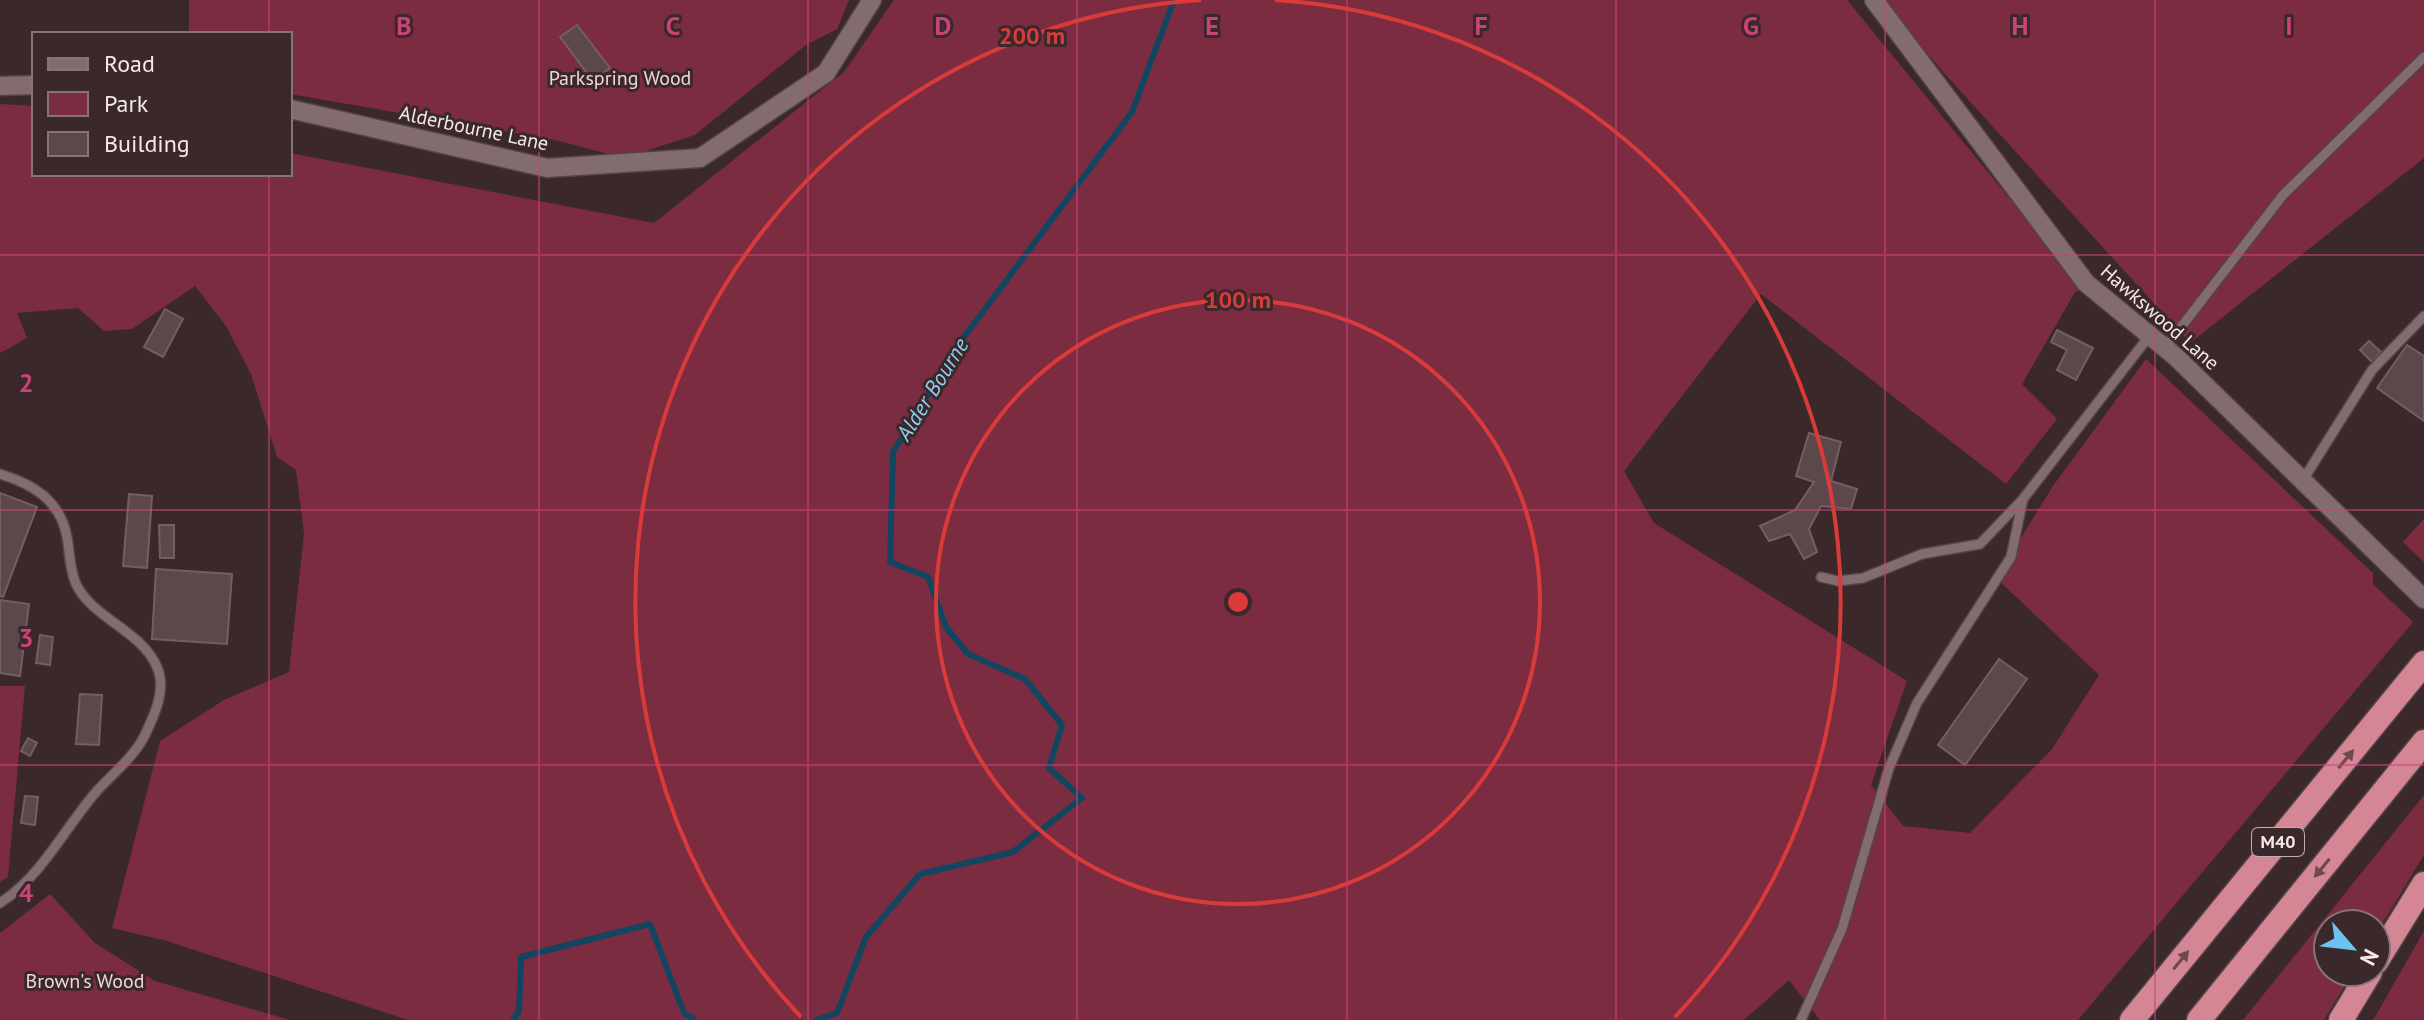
<svg xmlns="http://www.w3.org/2000/svg" width="2424" height="1020" viewBox="0 0 2424 1020" font-family="'PT Sans',sans-serif">
  <rect width="100%" height="100%" fill="#3a282b"/>
  <path fill="#7c2c40" d="M 189,0 L 849,0 L 837,29 L 806,45 L 695,135 L 624,158 L 555,140 L 290,94 L 290,34 L 189,34 Z
    M 894,0 L 1847,0 L 2083,288 L 2075,292 L 2022,384 L 2057,419 L 2006,484 L 1761,294 L 1624,471 L 1654,523 L 1907,681 L 1871,785 L 1903,826 L 1970,833 L 2052,749 L 2099,675 L 1996,578 L 2053,486 L 2146,359 L 2373,573 L 2373,584 L 2413,622 L 2078,1020 L 1820,1020 L 1789,980 L 1744,1020 L 408,1020 L 167,941 L 112,928 L 160,741 L 224,700 L 289,672 L 304,534 L 296,470 L 277,457 L 251,374 L 226,326 L 195,286 L 132,329 L 104,331 L 78,308 L 17,313 L 27,338 L 0,353 L 0,104 L 34,106 L 34,174 L 290,174 L 290,153 L 654,223 L 844,72 Z
    M 1883,0 L 2424,0 L 2424,158 L 2190,343 L 1943,72 Z
    M 2424,519 L 2424,562 L 2403,542 Z
    M 0,686 L 25,686 L 8,877 L 0,882 Z
    M 2424,795 L 2424,855 L 2376,934 L 2376,924 L 2328,924 L 2328,972 L 2353,972 L 2324,1020 L 2243,1020 Z
    M 50,894 L 95,943 L 155,981 L 290,1020 L 0,1020 L 0,933 Z
    M 2424,931 L 2424,1020 L 2373,1020 L 2379,1010 Z"/>
  <g fill="none" stroke-linecap="round" stroke-linejoin="round">
    <path stroke="#12455f" stroke-width="6" d="M 513,1020 L 519,1011 L 521,957 L 650,924 L 684,1013 L 694,1020
      M 816,1020 L 837,1013 L 866,937 L 920,874 L 1013,852 L 1082,798 L 1049,768 L 1062,725 L 1025,679 L 968,654 L 946,627 L 928,577 L 890,562 L 893,452 L 958,345 L 1132,112 L 1174,0"/>
  </g>
  <path fill="#5c484b" stroke="#745e61" stroke-width="2" d="M 577,25 L 610,68 L 593,81 L 560,37 Z
    M 165,309 L 183,319 L 163,357 L 144,347 Z
    M 2057,330 L 2093,348 L 2076,380 L 2057,370 L 2067,350 L 2051,342 Z
    M 2369,341 L 2381,352 L 2372,362 L 2360,350 Z
    M 2407,345 L 2424,356 L 2424,421 L 2377,388 Z
    M 1809,433 L 1841,442 L 1831,481 L 1857,489 L 1851,509 L 1821,506 L 1809,529 L 1817,552 L 1804,559 L 1790,534 L 1769,541 L 1760,526 L 1795,510 L 1814,482 L 1796,476 Z
    M 0,493 L 37,507 L 3,597 L 0,596 Z
    M 129,494 L 152,496 L 147,568 L 123,566 Z
    M 159,525 L 174,525 L 174,558 L 160,558 Z
    M 156,569 L 232,574 L 227,644 L 152,639 Z
    M 0,600 L 29,604 L 20,676 L 0,673 Z
    M 40,635 L 53,637 L 50,665 L 36,663 Z
    M 1999,659 L 2027,679 L 1965,765 L 1938,745 Z
    M 80,694 L 102,695 L 99,745 L 76,744 Z
    M 28,738 L 37,743 L 30,756 L 21,751 Z
    M 25,796 L 38,797 L 35,825 L 21,823 Z"/>
  <g fill="none" stroke-linecap="round" stroke-linejoin="round">
    <g stroke="#544447" stroke-width="12">
      <path id="service" d="M 2165,348 L 2283,195 L 2424,57
        M 0,474 C 33,484 60,500 67,537 C 70,553 69,568 76,584 C 93,619 141,630 157,667 C 167,690 154,716 144,737 C 132,759 112,774 96,792 C 64,829 42,876 0,903
        M 2303,480 L 2372,370 L 2424,316
        M 1821,577 L 1838,581 L 1863,578 L 1922,554 L 1980,544 L 2023,499 L 2150,335
        M 1801,1020 L 1842,929 L 1889,768 L 1917,703 L 2011,557 L 2023,499"/>
    </g>
    <g stroke="#544447" stroke-width="21">
      <path id="minor" d="M 1874,0 L 2086,283 L 2176,357 L 2424,599
        M 0,86 L 34,85
        M 290,109 L 547,168 L 700,158 L 826,73 L 872,0"/>
    </g>
    <g stroke="#544447" stroke-width="27">
      <path id="motorway" d="M 2376,962 L 2424,884
        M 2132,1020 L 2424,663
        M 2199,1020 L 2424,742
        M 2341,1020 L 2370,972"/>
    </g>
    <use href="#service" stroke="#826c6f" stroke-width="9"/>
    <use href="#minor" stroke="#826c6f" stroke-width="18"/>
    <use href="#motorway" stroke="#d58694" stroke-width="24"/>
  </g>
  <defs><path id="oneway-solid" d="M-6-.8H1V-3.2L6.5 0L1 3.2V.8H-6Z" transform="scale(2)"/></defs>
  <g fill="#704950">
    <use href="#oneway-solid" transform="translate(2346 759) rotate(-51)"/>
    <use href="#oneway-solid" transform="translate(2322 868) rotate(129)"/>
    <use href="#oneway-solid" transform="translate(2181 960) rotate(-51)"/>
  </g>
  <path fill="none" stroke="#cc4278" stroke-width="2" stroke-opacity="0.55" d="M 269,0 L 269,34M 539,0 L 539,1020M 808,0 L 808,1020M 1077,0 L 1077,1020M 1347,0 L 1347,1020M 1616,0 L 1616,1020M 1885,0 L 1885,1020M 2155,0 L 2155,1020M 269,174 L 269,1020M 0,255 L 2424,255M 0,510 L 2424,510M 0,765 L 2424,765"/>
  <g fill="none" stroke="#d93b3b" stroke-width="4">
    <circle cx="1238" cy="602" r="302"/>
    <path d="M801 1017A603 603 0 0 1 1201 0M1275 0A603 603 0 0 1 1675 1017"/>
  </g>
  <g text-anchor="middle" stroke-width="6" stroke-linejoin="round" paint-order="stroke">
    <rect fill="#3a282b" stroke="#bdaeb1" stroke-width="2" x="2252" y="828" width="52" height="28" rx="6"/>
    <g font-size="18" font-weight="bold" fill="#f5e8ea">
      <text x="2278" y="848">M40</text>
    </g>
    <g font-size="20" fill="#efd6d9" stroke="#3a282b">
      <text x="620" y="85">Parkspring Wood</text>
      <text x="85" y="988">Brown's Wood</text>
    </g>
    <g font-size="20" fill="#f5e8ea" stroke="#3a282b">
      <text transform="translate(474 128) rotate(12)" y="7">Alderbourne Lane</text>
      <text transform="translate(2160 317) rotate(41)" y="7">Hawkswood Lane</text>
    </g>
    <g font-size="22" font-style="italic" fill="#8dd0f6" stroke="#3a282b">
      <text transform="translate(932 389) rotate(-58)" y="8">Alder Bourne</text>
    </g>
  </g>
  <g font-size="26" text-anchor="middle" font-weight="bold" fill="#cc4278" stroke="#3a282b" stroke-width="6" stroke-linejoin="round" paint-order="stroke">
    <text x="404" y="35">B</text>
    <text x="673" y="35">C</text>
    <text x="943" y="35">D</text>
    <text x="1212" y="35">E</text>
    <text x="1481" y="35">F</text>
    <text x="1751" y="35">G</text>
    <text x="2020" y="35">H</text>
    <text x="2289" y="35">I</text>
    <text x="26" y="392">2</text>
    <text x="26" y="647">3</text>
    <text x="26" y="902">4</text>
  </g>
  <circle cx="1238" cy="602" r="12" fill="#d93b3b" stroke="#3a282b" stroke-width="4"/>
  <g font-size="24" text-anchor="middle" font-weight="bold" fill="#d93b3b" stroke="#3a282b" stroke-width="6" stroke-linejoin="round" paint-order="stroke">
    <text x="1032" y="44">200 m</text>
    <text x="1238" y="308">100 m</text>
  </g>
  <rect x="32" y="32" width="260" height="144" fill="#3a282b" stroke="#857577" stroke-width="2"/>
  <rect x="48" y="58" width="40" height="12" fill="#826c6f" stroke="#857577" stroke-width="2"/>
  <text x="104" y="72" font-size="24" fill="#f5e8ea">Road</text>
  <rect x="48" y="92" width="40" height="24" fill="#7c2c40" stroke="#857577" stroke-width="2"/>
  <text x="104" y="112" font-size="24" fill="#f5e8ea">Park</text>
  <rect x="48" y="132" width="40" height="24" fill="#5c484b" stroke="#857577" stroke-width="2"/>
  <text x="104" y="152" font-size="24" fill="#f5e8ea">Building</text>
  <g transform="translate(2352 948) rotate(118)"><circle r="38" fill="#3a282b" stroke="#857577" stroke-width="2"/>
  <path d="M0-6L14 30L0 20L-14 30Z" fill="#6cc3f2"/>
  <text y="-12" font-size="22" font-weight="bold" text-anchor="middle" fill="#f5e8ea">N</text>
  </g>
</svg>
